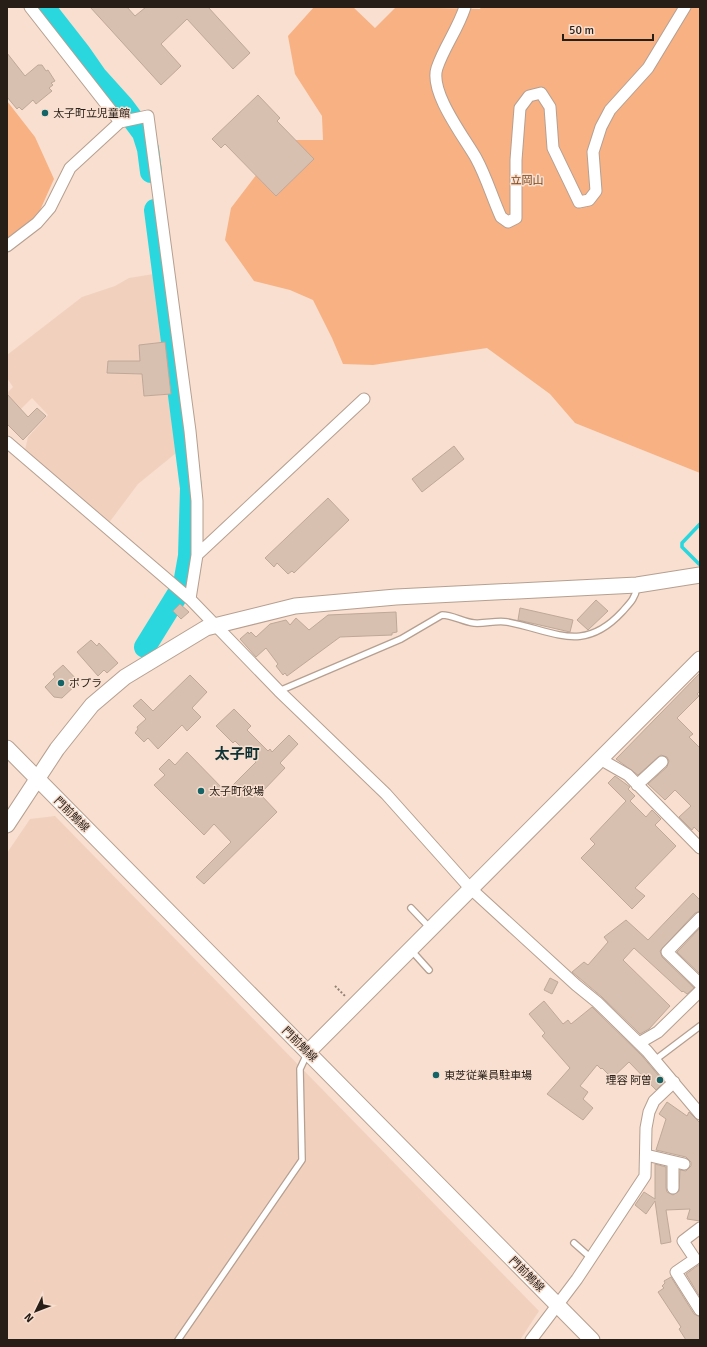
<svg xmlns="http://www.w3.org/2000/svg" width="707" height="1347" viewBox="0 0 707 1347" font-family="Signika,'Noto Sans JP',sans-serif">
  <rect width="100%" height="100%" fill="#f8dfcf"/>
  <path fill="#f1d1be" d="M 160,273 L 181,449 L 138,484 L 108,524 L 25,450 L 28,437 L 48,415 L 32,398 L 7,423 L 7,393 L 13,387 L 7,378 L 7,355 L 82,297 L 115,286 L 129,278 Z
    M 55,816 L 539,1311 L 520,1340 L 7,1340 L 7,853 L 30,819 Z"/>
  <path fill="#f7b183" d="M 314,7 L 353,7 L 375,28 L 396,7 L 480,9 L 481,7 L 700,7 L 700,473 L 575,423 L 550,394 L 487,348 L 373,365 L 343,364 L 332,338 L 313,300 L 290,290 L 254,281 L 225,240 L 231,208 L 257,174 L 293,140 L 323,140 L 322,116 L 295,74 L 288,36 Z
    M 7,101 L 35,137 L 54,179 L 37,217 L 7,238 Z"/>
  <g fill="none" stroke-linecap="round" stroke-linejoin="round">
    <path stroke="#2bd7de" stroke-width="3.5" d="M 699,564 L 682,547 L 682,543 L 700,524"/>
    <path stroke="#2bd7de" stroke-width="22" d="M 44,7 L 80,53 L 96,76 L 123,106 L 143,133 L 148,149 L 151,172
      M 145,647 L 184,584 L 189,556 L 191,488 L 155,210"/>
  </g>
  <path fill="#d8c0b1" stroke="#c0a899" d="M 90,7 L 127,7 L 135,16 L 146,7 L 208,7 L 250,53 L 233,69 L 187,19 L 161,44 L 181,66 L 161,85 Z
    M 7,53 L 25,76 L 38,65 L 42,65 L 46,71 L 48,70 L 55,81 L 51,83 L 53,85 L 49,88 L 52,91 L 36,104 L 33,100 L 22,110 L 19,107 L 17,109 L 7,97 Z
    M 258,95 L 280,118 L 277,121 L 314,159 L 276,196 L 225,144 L 221,148 L 212,139 Z
    M 165,342 L 171,394 L 144,396 L 142,374 L 107,373 L 108,361 L 140,361 L 139,345 Z
    M 7,394 L 28,417 L 37,408 L 46,416 L 23,440 L 7,424 Z
    M 454,446 L 464,459 L 422,492 L 412,479 Z
    M 328,498 L 349,520 L 294,573 L 292,571 L 288,574 L 277,563 L 274,567 L 265,558 Z
    M 596,600 L 608,611 L 588,630 L 577,620 Z
    M 180,604 L 189,612 L 181,619 L 173,611 Z
    M 520,608 L 573,620 L 570,632 L 518,620 Z
    M 396,612 L 397,632 L 392,633 L 392,635 L 340,637 L 287,676 L 285,673 L 283,675 L 276,666 L 278,664 L 266,648 L 256,657 L 240,639 L 248,632 L 249,634 L 251,632 L 256,637 L 270,624 L 286,620 L 290,625 L 296,618 L 309,630 L 328,615 Z
    M 91,640 L 97,646 L 99,643 L 118,663 L 107,673 L 104,670 L 98,676 L 77,652 Z
    M 63,665 L 79,682 L 62,698 L 54,697 L 45,687 L 55,677 L 53,674 Z
    M 700,673 L 700,691 L 697,694 L 699,696 L 677,718 L 693,734 L 689,737 L 700,748 L 700,833 L 694,827 L 692,830 L 679,817 L 691,806 L 675,790 L 665,800 L 648,784 L 667,767 L 669,761 L 667,757 L 661,755 L 658,757 L 638,775 L 616,759 Z
    M 190,675 L 207,692 L 192,708 L 201,717 L 187,731 L 182,725 L 158,749 L 148,738 L 144,742 L 135,733 L 138,729 L 137,727 L 146,719 L 133,706 L 141,699 L 153,711 Z
    M 234,709 L 251,726 L 247,730 L 268,751 L 270,749 L 272,752 L 289,735 L 298,744 L 280,763 L 285,768 L 260,794 L 277,812 L 204,884 L 196,877 L 231,842 L 214,824 L 204,835 L 154,785 L 165,775 L 159,769 L 169,759 L 175,765 L 187,752 L 226,792 L 256,762 L 235,741 L 233,743 L 216,726 Z
    M 615,776 L 630,787 L 628,789 L 635,796 L 630,801 L 646,817 L 652,810 L 661,819 L 655,825 L 676,846 L 635,888 L 645,896 L 632,909 L 581,858 L 595,844 L 590,839 L 626,801 L 608,783 Z
    M 693,893 L 700,900 L 700,911 L 695,913 L 660,951 L 662,957 L 694,988 L 687,994 L 683,991 L 682,992 L 634,948 L 623,960 L 670,1006 L 649,1029 L 640,1034 L 602,997 L 572,972 L 584,962 L 588,965 L 608,942 L 604,937 L 626,920 L 648,940 Z
    M 699,929 L 700,930 L 700,974 L 677,952 Z
    M 550,978 L 558,982 L 552,994 L 544,990 Z
    M 544,1001 L 563,1024 L 568,1020 L 571,1024 L 592,1007 L 642,1056 L 664,1082 L 656,1090 L 629,1062 L 612,1078 L 602,1068 L 601,1069 L 597,1065 L 580,1086 L 588,1092 L 583,1099 L 593,1108 L 583,1120 L 576,1115 L 547,1094 L 570,1068 L 542,1036 L 545,1033 L 529,1014 Z
    M 667,1102 L 687,1116 L 689,1112 L 700,1123 L 700,1221 L 687,1219 L 690,1209 L 666,1210 L 671,1242 L 661,1244 L 655,1201 L 646,1214 L 635,1205 L 644,1192 L 655,1199 L 655,1164 L 666,1167 L 666,1188 L 667,1192 L 673,1195 L 679,1191 L 680,1170 L 686,1171 L 691,1166 L 691,1162 L 686,1157 L 656,1150 L 666,1119 L 659,1114 Z
    M 700,1264 L 700,1297 L 686,1274 Z
    M 671,1277 L 694,1314 L 700,1317 L 700,1340 L 686,1340 L 679,1329 L 681,1327 L 658,1292 L 664,1288 L 662,1286 L 665,1283 L 664,1281 Z"/>
  <g fill="none" stroke-linecap="round" stroke-linejoin="round">
    <g stroke="#b69f90" stroke-width="8">
      <path id="lane" d="M 279,691 L 401,639 L 442,615 C 453,615 463,622 474,623 C 485,624 497,620 507,622 C 555,631 583,654 622,612 C 630,603 635,599 637,587
        M 411,908 L 430,928
        M 411,950 L 429,970
        M 655,1060 L 700,1026
        M 574,1243 L 591,1258
        M 178,1340 L 302,1160 L 300,1069 L 307,1054"/>
    </g>
    <g stroke="#b69f90" stroke-width="13">
      <path id="street" d="M 30,7 L 120,122
        M 465,7 C 458,29 444,47 437,68 C 429,92 464,137 476,158 C 486,176 492,197 501,217 L 508,222 L 516,218 L 516,160 L 520,108 L 529,96 L 541,93 L 550,107 L 553,148 L 579,202 L 589,200 L 596,191 L 593,152 L 601,127 L 610,110 L 648,68 L 685,7
        M 7,246 L 37,223 L 50,208 L 70,168 L 120,122 L 148,116 L 190,431 L 197,501 L 197,555 L 190,599
        M 7,442 L 190,599 L 279,691 L 386,794 L 470,888 L 576,985 L 597,1002 L 647,1051 L 700,1114
        M 197,555 L 364,399
        M 601,757 L 607,763 L 628,775 L 700,848
        M 637,785 L 662,762
        M 700,918 L 667,952 L 700,984
        M 639,1043 L 658,1032 L 700,991
        M 646,1155 L 684,1164
        M 673,1188 L 673,1162
        M 700,1228 L 683,1241 L 695,1259 L 676,1272 L 700,1310
        M 531,1340 L 577,1279 L 645,1176 L 646,1128 L 649,1112 L 654,1101 L 674,1082"/>
    </g>
    <g stroke="#b69f90" stroke-width="17">
      <path id="secondary" d="M 7,748 L 592,1340
        M 7,825 L 57,749 L 92,705 L 125,677 L 206,628 L 295,606 L 396,597 L 637,585 L 700,575
        M 308,1052 L 700,659"/>
    </g>
    <path stroke="#918075" stroke-width="2" stroke-dasharray="2 2" stroke-linecap="butt" d="M 335,986 L 346,997"/>
    <use href="#lane" stroke="#fff" stroke-width="5.5"/>
    <use href="#street" stroke="#fff" stroke-width="11"/>
    <use href="#secondary" stroke="#fff" stroke-width="15"/>
  </g>
  <g fill="#146467" stroke="#f8dfcf" stroke-width="1.5">
    <circle cx="45" cy="113" r="4"/>
    <circle cx="61" cy="683" r="4"/>
    <circle cx="201" cy="791" r="4"/>
    <circle cx="436" cy="1075" r="4"/>
    <circle cx="660" cy="1080" r="4"/>
  </g>
  <g text-anchor="middle" stroke-width="3" stroke-linejoin="round" paint-order="stroke">
    <g font-size="11" fill="#271e18" stroke="#f8dfcf" text-anchor="start">
      <text x="53" y="117">太子町立児童館</text>
      <text x="69" y="687">ポプラ</text>
      <text x="209" y="795">太子町役場</text>
      <text x="444" y="1079">東芝従業員駐車場</text>
      <text x="652" y="1084" text-anchor="end">理容 阿曽</text>
    </g>
    <g font-size="11" fill="#784013" stroke="#f8dfcf">
      <text x="527" y="184">立岡山</text>
    </g>
    <g font-size="11" fill="#271e18" stroke="#f8dfcf">
      <text transform="translate(72 814) rotate(45)" y="4">門前鵤線</text>
      <text transform="translate(300 1044) rotate(45)" y="4">門前鵤線</text>
      <text transform="translate(527 1274) rotate(45)" y="4">門前鵤線</text>
    </g>
    <g font-size="15" font-weight="bold" fill="#0e3133" stroke="#f8dfcf">
      <text x="237" y="759">太子町</text>
    </g>
  </g>
  <rect width="707" height="1347" fill="none" stroke="#271e18" stroke-width="16"/>
  <g transform="translate(36 1311) rotate(227)" stroke="#f8dfcf" stroke-width="3" paint-order="stroke">
  <path d="M0-3L7 15L0 10L-7 15Z" fill="#271e18"/>
  <text y="-6" font-size="11" font-weight="bold" text-anchor="middle" fill="#271e18">N</text>
  </g>
  <path d="M563 34v6h90v-6" fill="none" stroke="#271e18" stroke-width="2"/>
  <text x="569" y="34" font-size="12" fill="#271e18" stroke="#f8dfcf" stroke-width="3" paint-order="stroke">50 m</text>
</svg>
